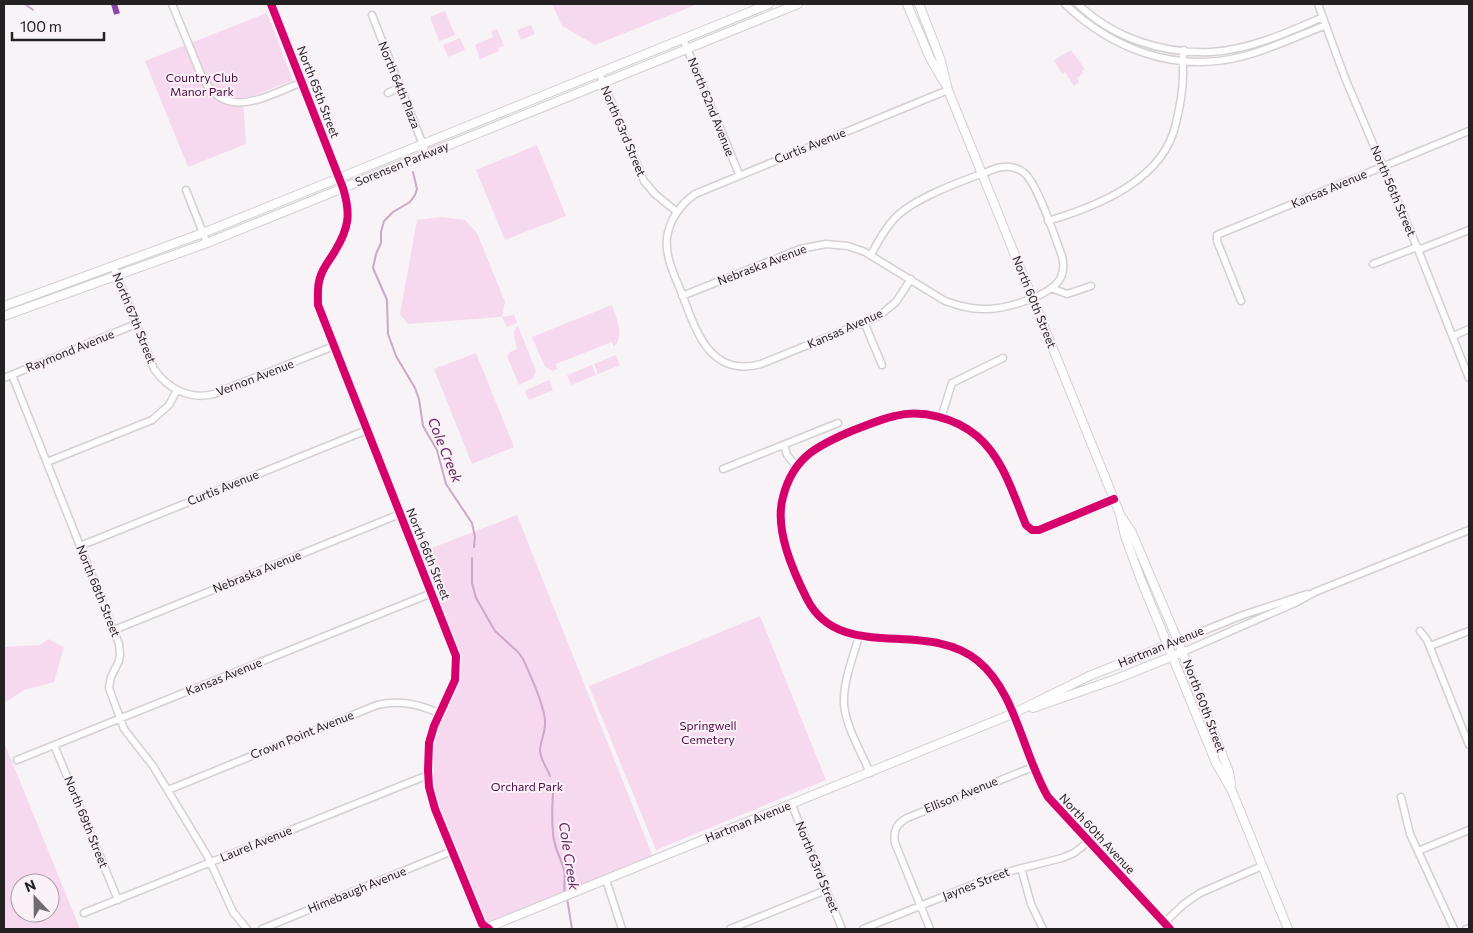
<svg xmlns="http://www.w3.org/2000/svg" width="1473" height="933" viewBox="0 0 1473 933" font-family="Commissioner,sans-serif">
  <rect width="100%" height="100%" fill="#f8f3f7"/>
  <path fill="#f6d9ef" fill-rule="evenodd" d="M 552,4 L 698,4 L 595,45 L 562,26 Z
    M 445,11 L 455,35 L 439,41 L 430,17 Z
    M 267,13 L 293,80 L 251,97 L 243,98 L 246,144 L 188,167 L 145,61 Z
    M 531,25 L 535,34 L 521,40 L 517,30 Z
    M 497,29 L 504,46 L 498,48 L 499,51 L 480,59 L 475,45 L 493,37 L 491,31 Z
    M 460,38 L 465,50 L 448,57 L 443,45 Z
    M 1071,50 L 1085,69 L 1082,71 L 1083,74 L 1077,78 L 1079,82 L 1074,86 L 1065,72 L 1062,74 L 1054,60 Z
    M 537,145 L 566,216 L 505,240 L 476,170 Z
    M 442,217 L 465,220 L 477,233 L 505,302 L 502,317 L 514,315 L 517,323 L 507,327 L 502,317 L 408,324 L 400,314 L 417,220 Z
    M 612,305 C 616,318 625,335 614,347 L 612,342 L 556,364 L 557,369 L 553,371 L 545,367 L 532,337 Z
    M 518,326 L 536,371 L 532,379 L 519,385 L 507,356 L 510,352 L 517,349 C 516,342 510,332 518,326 Z
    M 476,353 L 514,447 L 472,464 L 434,369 Z
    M 616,355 L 620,365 L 598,374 L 594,364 Z
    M 592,365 L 596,375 L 571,385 L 567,375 Z
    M 549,380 L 553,390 L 529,400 L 525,392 L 526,390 Z
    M 517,515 L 653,857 L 490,923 L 483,919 L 434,795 C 431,774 429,754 435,733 C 444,699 465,688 458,649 L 419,553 Z
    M 760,616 L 826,780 L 656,850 L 589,686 Z
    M 48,639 L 64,647 L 54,682 L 24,690 L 4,703 L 4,647 L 40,645 Z
    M 4,742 L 80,929 L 4,929 ZM 20,883 L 50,883 L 50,913 L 20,913 Z"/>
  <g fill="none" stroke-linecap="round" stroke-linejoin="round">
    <path stroke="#cfa6c7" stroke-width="2" d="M 25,4 L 33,10
      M 413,172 L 417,189 L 415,195 L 410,202 L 393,212 L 384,221 L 381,232 L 381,243 L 376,254 L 373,268 L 387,300 L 388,334 L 396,356 L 415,388 L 419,399 L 423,426 L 437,450 L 446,484 L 472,523 L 475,537 L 474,547
      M 472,558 L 472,583 L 476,598 L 495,631 L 518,652 L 523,659 C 530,674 544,704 545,721 C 546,732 540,741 540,751 C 541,761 547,767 550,776
      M 554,785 C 552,799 551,831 555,844 C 557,853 562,861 564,870 C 566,878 563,885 565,893
      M 567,898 L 572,929"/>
    <g stroke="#d3cfd2" stroke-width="9">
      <path id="minor" d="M 172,4 L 202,77 C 227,123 267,95 303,82
        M 271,4 L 343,188 C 351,214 349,228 335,251 C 330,260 323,267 320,278 C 317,286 318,296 318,305 L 456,656 L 455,680 L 434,726 L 429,743 L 428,770 L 429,787 L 435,809 L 482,924 L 489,929
        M 1065,4 C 1112,49 1175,73 1240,57 C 1269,50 1298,36 1326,25
        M 1078,4 C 1113,38 1163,54 1211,52 C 1249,50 1289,32 1323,17
        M 1318,4 L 1345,78 L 1417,247 L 1469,378
        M 372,15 L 427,155
        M 683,39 L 739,174
        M 599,73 L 644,181 L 655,194 L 677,212
        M 388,93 L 400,87
        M 186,190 L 207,243
        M 1048,221 C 1098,206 1164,180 1176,123 C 1180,107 1183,89 1183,73 C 1183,65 1182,58 1184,50
        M 1373,264 L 1417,247 L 1421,249 L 1469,230
        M 113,266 L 154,369 C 168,389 190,400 214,394 L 334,346
        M 911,279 L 896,302 L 879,316 L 761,364 C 710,378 696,331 682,294 C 675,276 665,258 667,238 C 669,220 681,204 695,194 L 948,90
        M 1051,288 L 1067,294 L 1091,286
        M 682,296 L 800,249 L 826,244 L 848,246 L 865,252 L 945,301 C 957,305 969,309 983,309 C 1003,310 1049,297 1060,279 C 1064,272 1064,264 1062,256 C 1055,238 1037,181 1023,172 C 1015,166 1006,166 997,168 C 968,179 917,196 896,217 C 885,228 878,241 871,255
        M 1241,301 L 1217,241 L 1217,235 L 1469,131
        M 864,322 L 882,365
        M 1453,336 L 1469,329
        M 12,375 L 119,644 L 120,654 L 119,661 L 111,677 L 109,688 L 124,729 L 153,766 L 208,857 L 233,912 L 247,929
        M 4,378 L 136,324
        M 941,418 L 952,383 L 1003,358
        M 784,445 L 787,455 L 796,466
        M 47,462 L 152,420 L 169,405 L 177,390
        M 723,469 L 838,423
        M 1114,499 L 1039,530 L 1032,530 L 1026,525 C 1013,494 1003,458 977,436 C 955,418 922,409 895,416 C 881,419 867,425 854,430 C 818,445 793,457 783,497 C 774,529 793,571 807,599 C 840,664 926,618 978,661 C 1016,692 1023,755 1048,797 L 1170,929
        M 80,546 L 367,430
        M 114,630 L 400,514
        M 1420,631 L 1427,640 L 1469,745
        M 859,636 C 853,658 843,681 844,704 C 846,728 861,751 870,773
        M 1178,641 L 1243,615 L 1307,594
        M 1430,646 L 1469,631
        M 1183,652 L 1295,603 L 1315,592 L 1469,530
        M 54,745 L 118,900
        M 17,760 L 432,593
        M 168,790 L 377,705 C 400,700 418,704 439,713
        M 1401,797 L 1410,834 L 1454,929
        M 792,805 L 842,929
        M 1418,851 L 1469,830
        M 1021,868 L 1031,904 L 1043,929
        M 606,880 L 622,929
        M 84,913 L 428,775
        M 1164,923 L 1184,904 L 1200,893 L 1262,866
        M 262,929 L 452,851
        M 730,929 L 826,890
        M 863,929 L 999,874 L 1062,858 L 1074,853 L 1088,842
        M 930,929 L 895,843 C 893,831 896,824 907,818 L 1033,767
        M 1466,929 L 1469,928"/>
    </g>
    <g stroke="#d3cfd2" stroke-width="10">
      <path id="major" d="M 907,4 L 930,58 L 945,84
        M 919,4 L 940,58 L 948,90 L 1120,514 L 1125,536 L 1141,580 L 1216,763 L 1232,791 L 1288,929
        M 4,306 L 203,233 L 769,4
        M 4,316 L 207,243 L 798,4
        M 1123,519 L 1132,533 L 1178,641 L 1229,772 L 1231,784
        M 1033,708 L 1116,679 L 1183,652
        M 484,929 L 1012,714 L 1089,676 L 1178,641"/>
    </g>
    <use href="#minor" stroke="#fefdfe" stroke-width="6"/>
    <use href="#major" stroke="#fefdfe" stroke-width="8"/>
    <path stroke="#8e44ad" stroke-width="6" stroke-dasharray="12 6" stroke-linecap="butt" d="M 114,4 L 117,14"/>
    <g stroke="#faf1f8" stroke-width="11">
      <path id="cycleway" d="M 271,4 L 343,188 C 351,214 349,228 335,251 C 330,260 323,267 320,278 C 317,286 318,296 318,305 L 456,656 L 455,680 L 434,726 L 429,743 L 428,770 L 429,787 L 435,809 L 482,924 L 489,929
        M 1114,499 L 1039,530 L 1032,530 L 1026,525 C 1013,494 1003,458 977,436 C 955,418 922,409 895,416 C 881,419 867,425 854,430 C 818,445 793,457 783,497 C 774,529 793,571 807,599 C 840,664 926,618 978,661 C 1016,692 1023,755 1048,797 L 1170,929"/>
    </g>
    <use href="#cycleway" stroke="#d6006c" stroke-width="8"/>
  </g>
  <g text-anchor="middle" stroke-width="4" stroke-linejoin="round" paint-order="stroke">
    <g font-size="12" fill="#4d0744" stroke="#faf1f8">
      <text x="202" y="82">Country Club<tspan x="202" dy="14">Manor Park</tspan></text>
      <text x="708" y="730">Springwell<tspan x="708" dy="14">Cemetery</tspan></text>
      <text x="527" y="791">Orchard Park</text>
    </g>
    <g font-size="12" fill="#242123" stroke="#faf1f8">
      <text transform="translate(399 85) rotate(68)" y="4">North 64th Plaza</text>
      <text transform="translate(318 92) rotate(69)" y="4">North 65th Street</text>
      <text transform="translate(711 107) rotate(68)" y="4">North 62nd Avenue</text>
      <text transform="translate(623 131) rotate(67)" y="4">North 63rd Street</text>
      <text transform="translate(810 146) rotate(-22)" y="4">Curtis Avenue</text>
      <text transform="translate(402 164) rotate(-22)" y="4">Sorensen Parkway</text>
      <text transform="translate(1329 189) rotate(-23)" y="4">Kansas Avenue</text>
      <text transform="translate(1393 191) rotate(67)" y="4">North 56th Street</text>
      <text transform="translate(762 265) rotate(-21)" y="4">Nebraska Avenue</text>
      <text transform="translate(1034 302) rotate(68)" y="4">North 60th Street</text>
      <text transform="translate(134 318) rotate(68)" y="4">North 67th Street</text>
      <text transform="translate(845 329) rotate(-24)" y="4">Kansas Avenue</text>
      <text transform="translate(70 351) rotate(-22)" y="4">Raymond Avenue</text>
      <text transform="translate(255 378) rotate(-21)" y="4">Vernon Avenue</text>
      <text transform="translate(223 488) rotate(-22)" y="4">Curtis Avenue</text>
      <text transform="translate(428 554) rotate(68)" y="4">North 66th Street</text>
      <text transform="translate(257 572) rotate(-22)" y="4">Nebraska Avenue</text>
      <text transform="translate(98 591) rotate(68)" y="4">North 68th Street</text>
      <text transform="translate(1161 647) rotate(-22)" y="4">Hartman Avenue</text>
      <text transform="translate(224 677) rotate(-22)" y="4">Kansas Avenue</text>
      <text transform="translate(1204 706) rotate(69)" y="4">North 60th Street</text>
      <text transform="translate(302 735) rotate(-22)" y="4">Crown Point Avenue</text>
      <text transform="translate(961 795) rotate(-22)" y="4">Ellison Avenue</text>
      <text transform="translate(86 822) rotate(68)" y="4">North 69th Street</text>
      <text transform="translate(748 822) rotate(-22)" y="4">Hartman Avenue</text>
      <text transform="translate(1097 834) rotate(47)" y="4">North 60th Avenue</text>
      <text transform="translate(256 844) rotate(-22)" y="4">Laurel Avenue</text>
      <text transform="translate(817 867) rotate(68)" y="4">North 63rd Street</text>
      <text transform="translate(976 884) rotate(-21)" y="4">Jaynes Street</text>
      <text transform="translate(357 890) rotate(-22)" y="4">Himebaugh Avenue</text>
    </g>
    <g font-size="14" font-style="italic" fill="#65225b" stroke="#faf1f8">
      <text transform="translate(445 450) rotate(68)" y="5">Cole Creek</text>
      <text transform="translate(569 856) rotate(81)" y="5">Cole Creek</text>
    </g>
  </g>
  <rect width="1473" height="933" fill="none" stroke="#242123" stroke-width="10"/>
  <g transform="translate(35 898) rotate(338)"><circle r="24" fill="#faf1f8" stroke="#a49ea3"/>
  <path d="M0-4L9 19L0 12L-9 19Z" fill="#6e6a6d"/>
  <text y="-8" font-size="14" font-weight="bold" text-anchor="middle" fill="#242123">N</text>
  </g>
  <path d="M12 32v8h92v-8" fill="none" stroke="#242123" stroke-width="2.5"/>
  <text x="20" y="32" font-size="15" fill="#242123" stroke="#faf1f8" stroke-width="4" paint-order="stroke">100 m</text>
</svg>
